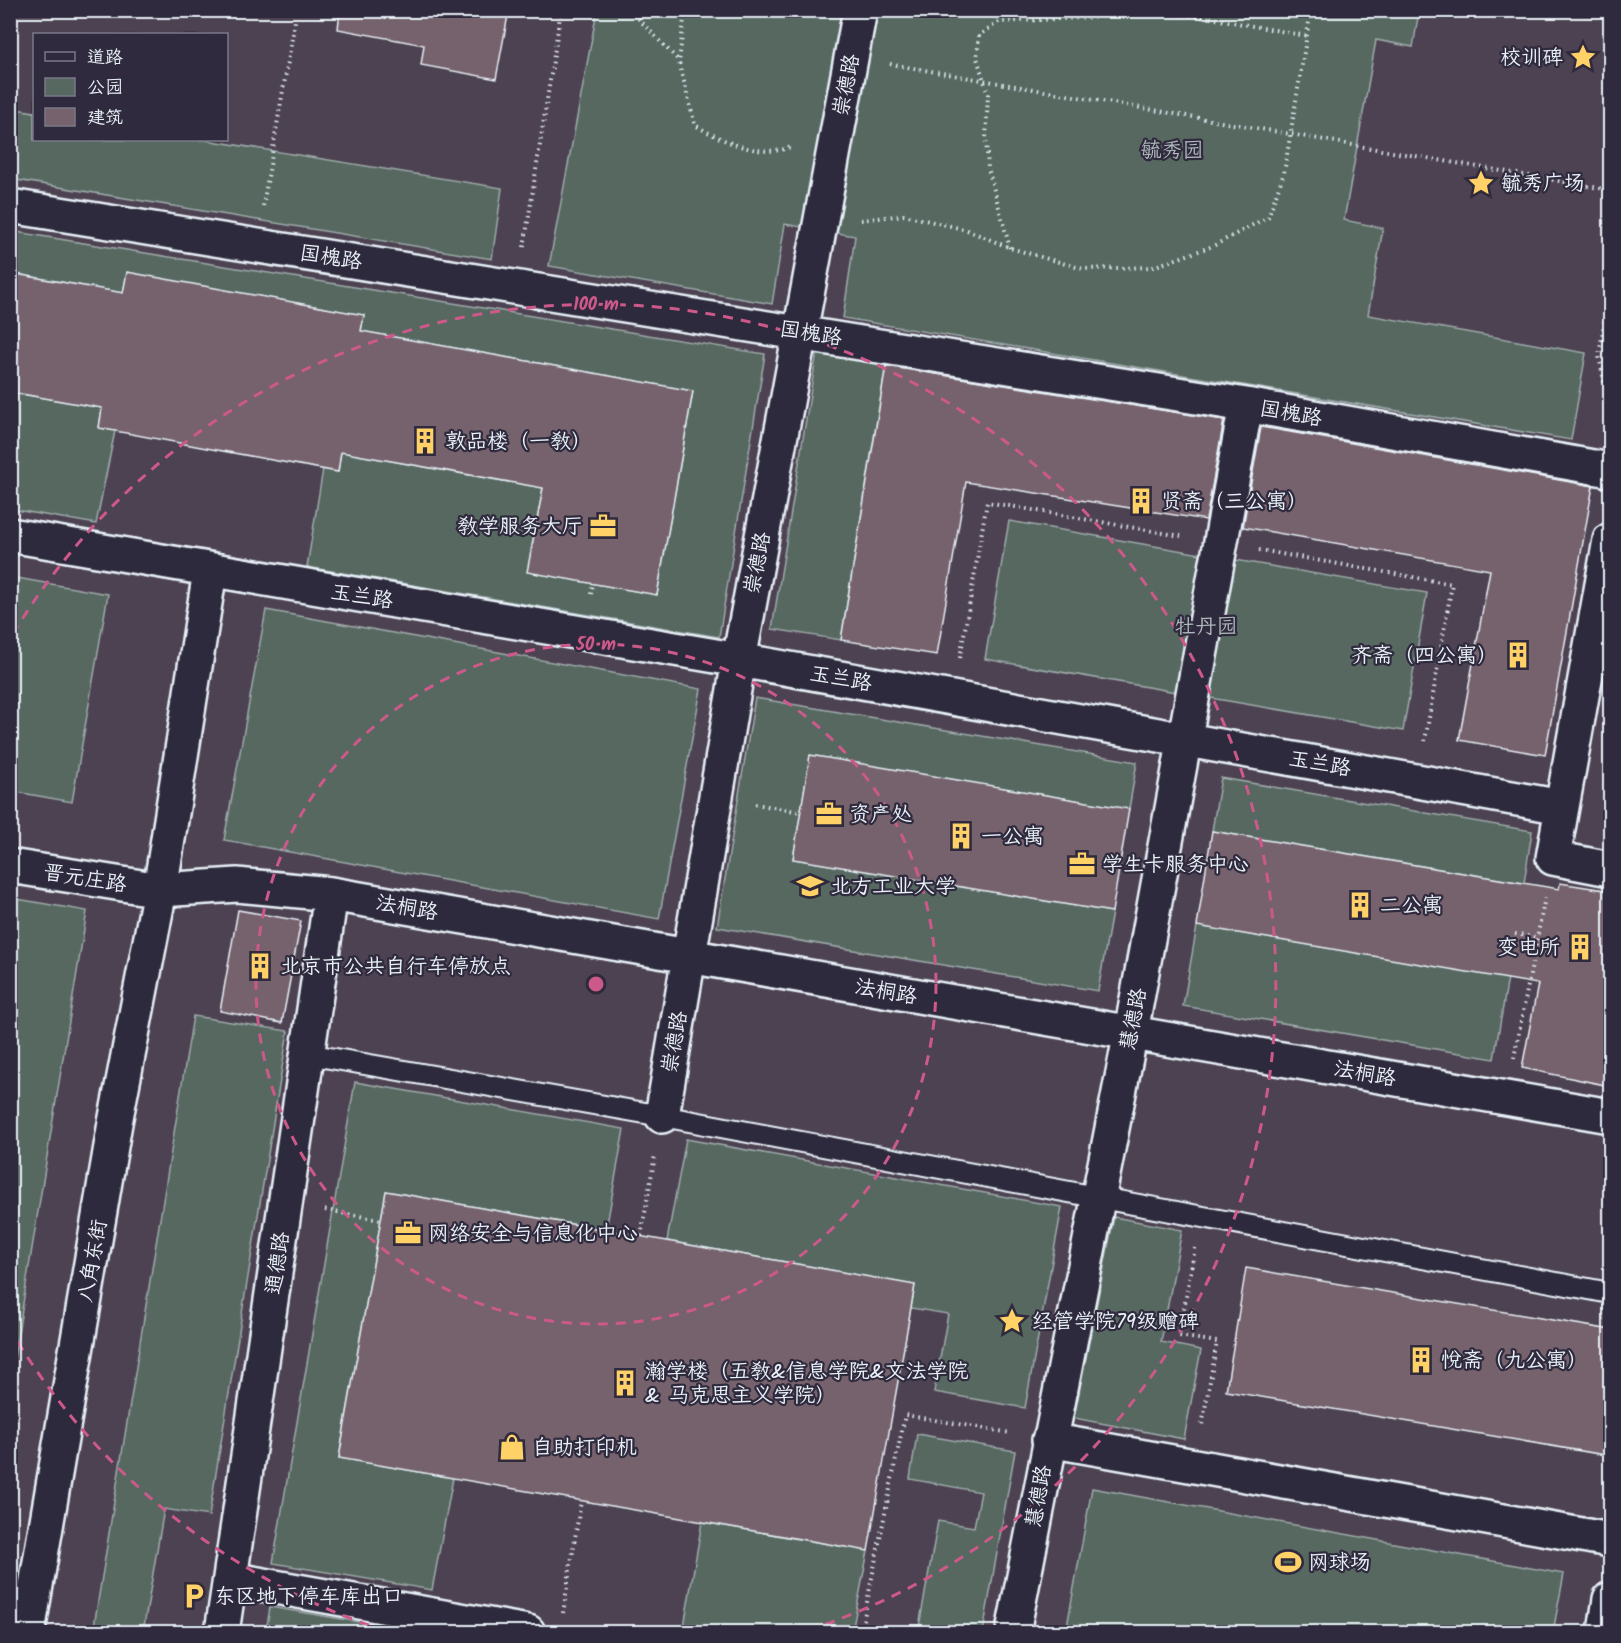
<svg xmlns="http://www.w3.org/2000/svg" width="1621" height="1643" viewBox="0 0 1621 1643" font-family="Kalam,'LXGW WenKai TC',sans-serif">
  <rect width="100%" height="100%" fill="#3d3546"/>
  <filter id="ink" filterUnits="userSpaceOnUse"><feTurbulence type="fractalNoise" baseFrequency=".0167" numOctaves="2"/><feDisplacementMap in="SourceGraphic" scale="12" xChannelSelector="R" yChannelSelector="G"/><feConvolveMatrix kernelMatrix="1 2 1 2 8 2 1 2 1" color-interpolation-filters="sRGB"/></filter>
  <g filter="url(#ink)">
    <path fill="#4e4251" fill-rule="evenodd" d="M 11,11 L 1610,11 L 1610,1632 L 11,1632 ZM 34,34 L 226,34 L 226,140 L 34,140 Z"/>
    <path fill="#566860" stroke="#9facac" stroke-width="1.5" d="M 597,11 L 1419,11 L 1413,47 L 1376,40 L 1344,220 L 1383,228 L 1368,315 L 1586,353 L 1571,440 L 843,318 L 855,236 L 785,224 L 772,304 L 549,266 Z
      M 10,108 L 34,112 L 34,140 L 205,140 L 502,188 L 492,259 L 11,179 Z
      M 10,231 L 765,354 L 719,637 L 307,567 L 323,469 L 338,471 L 341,452 L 543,488 L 528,572 L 657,595 L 693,391 L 361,331 L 364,315 L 127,273 L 123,293 L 11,273 Z
      M 817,352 L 886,363 L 841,640 L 772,629 Z
      M 10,392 L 102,408 L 99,428 L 115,431 L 96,524 L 11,509 Z
      M 1009,521 L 1427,593 L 1403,731 L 985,659 Z
      M 11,577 L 108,594 L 72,802 L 11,791 Z
      M 266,610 L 701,689 L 659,919 L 224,840 Z
      M 755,698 L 1137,762 L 1129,809 L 810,756 L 793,859 L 1112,912 L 1098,991 L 717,927 Z
      M 1221,778 L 1532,831 L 1524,883 L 1212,831 Z
      M 11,898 L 87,911 L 11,1377 L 10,898 Z
      M 1197,926 L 1508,978 L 1494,1059 L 1183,1006 Z
      M 193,1016 L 288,1031 L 209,1516 L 164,1509 L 143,1632 L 93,1632 Z
      M 355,1082 L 624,1129 L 606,1230 L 386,1191 L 339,1458 L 453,1478 L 432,1590 L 273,1563 Z
      M 686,1139 L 1062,1207 L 1025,1408 L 934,1392 L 948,1314 L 911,1308 L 915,1285 L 667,1241 Z
      M 1114,1217 L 1182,1230 L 1161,1342 L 1201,1350 L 1184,1439 L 1074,1418 Z
      M 917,1434 L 1015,1451 L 983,1632 L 918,1632 L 938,1521 L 974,1527 L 981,1492 L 910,1479 Z
      M 1092,1488 L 1564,1574 L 1553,1632 L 1066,1632 Z
      M 702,1522 L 868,1551 L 852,1632 L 683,1632 Z
      M 270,1607 L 419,1632 L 266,1632 Z"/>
    <path fill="#76626c" stroke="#e8f1f8" stroke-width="1.5" d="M 340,10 L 509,10 L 496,79 L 421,65 L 424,45 L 338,29 Z
      M 127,272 L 364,315 L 361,331 L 693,391 L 657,595 L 527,572 L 543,488 L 341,452 L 338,472 L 217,450 L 99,428 L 102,408 L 10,392 L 10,273 L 123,293 Z
      M 886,366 L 1224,420 L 1206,520 L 966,482 L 937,655 L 841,640 Z
      M 1261,427 L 1593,486 L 1545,755 L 1459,740 L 1490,570 L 1243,527 Z
      M 810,755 L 1129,809 L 1112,912 L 793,859 Z
      M 1212,831 L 1559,889 L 1560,883 L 1611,891 L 1611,1053 L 1605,1085 L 1522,1068 L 1538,984 L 1197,926 Z
      M 238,910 L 301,921 L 282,1023 L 220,1011 Z
      M 386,1191 L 915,1285 L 868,1551 L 339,1458 Z
      M 1246,1268 L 1611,1330 L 1611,1456 L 1226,1391 Z"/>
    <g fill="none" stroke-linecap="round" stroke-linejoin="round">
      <g stroke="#e8f1f8" stroke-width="24">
        <path id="lane" d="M 307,1054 L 662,1116 L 1610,1293"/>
      </g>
      <g stroke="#e8f1f8" stroke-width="38">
        <path id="street" d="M 10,206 L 1246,405 L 1610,470
          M 10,535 L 739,660 L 1562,807 L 1553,858 L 1610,869
          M 210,571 L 160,890 L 237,885 L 331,894 L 1610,1116
          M 1562,807 L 1610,540
          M 662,1116 L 739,660 L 860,10
          M 1049,1440 L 1610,1540
          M 230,1579 L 528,1632
          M 222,1632 L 331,894
          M 1013,1632 L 1131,1032 L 1246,405
          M 1605,1632 L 1610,1599"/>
      </g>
      <g stroke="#e8f1f8" stroke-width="38">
        <path id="secondary" d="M 10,866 L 160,890 L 115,1123 L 28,1632"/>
      </g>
      <path stroke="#e8f1f8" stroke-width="4" stroke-dasharray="1.5 4.5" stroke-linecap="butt" d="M 630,10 L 679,61
        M 685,10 L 679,62 L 695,125 C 722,141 762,160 793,146
        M 1130,10 L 1210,18 L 1212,10
        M 1210,18 L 1307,36
        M 890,64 L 1610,190
        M 263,206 L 295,21
        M 861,220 L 904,215 L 967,230 L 1010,248 L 1083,269 L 1153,267 L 1213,246 L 1268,217 L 1284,173 L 1311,10
        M 524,247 L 561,10
        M 1010,248 L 988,168 L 986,139 L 988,94 L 977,58 L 979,35 L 999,22 L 1098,17 L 1108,10
        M 1610,286 L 1599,356 L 1610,412
        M 1259,550 L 1452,584 L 1425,741
        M 591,594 L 593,583
        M 960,658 L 987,502 L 1181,536
        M 755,804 L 801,812
        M 1515,934 L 1538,938
        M 1514,1058 L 1545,897
        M 325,1210 L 381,1220
        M 641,1236 L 655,1155
        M 1195,1248 L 1179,1336 L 1217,1342 L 1202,1426
        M 563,1613 L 581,1501
        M 861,1632 L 905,1415 L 1011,1433"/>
      <use href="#lane" stroke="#2f2a3d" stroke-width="20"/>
      <use href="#street" stroke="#2f2a3d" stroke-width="33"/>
      <use href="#secondary" stroke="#2f2a3d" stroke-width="33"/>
    </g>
  </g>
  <g fill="none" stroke="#cd598a" stroke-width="3" stroke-dasharray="10 8">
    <circle cx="596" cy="984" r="340"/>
    <path d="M386 1631A680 680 0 0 1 13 1334M13 634A680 680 0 1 1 806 1631"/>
  </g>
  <defs>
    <g id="sight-bare" transform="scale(2.07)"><path d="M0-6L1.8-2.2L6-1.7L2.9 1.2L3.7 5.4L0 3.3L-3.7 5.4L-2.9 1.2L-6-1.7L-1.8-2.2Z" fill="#ffd166" stroke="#2f2a3d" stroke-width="2.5" paint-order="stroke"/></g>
    <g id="building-bare" transform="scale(2.07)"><path d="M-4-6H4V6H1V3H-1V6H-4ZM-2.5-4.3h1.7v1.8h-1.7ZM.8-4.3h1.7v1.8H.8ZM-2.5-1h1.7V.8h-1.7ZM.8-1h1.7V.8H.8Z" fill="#ffd166" stroke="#2f2a3d" stroke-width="2.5" paint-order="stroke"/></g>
    <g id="office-bare" transform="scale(2.07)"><path d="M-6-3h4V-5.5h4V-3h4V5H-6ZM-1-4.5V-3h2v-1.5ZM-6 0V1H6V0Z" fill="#ffd166" stroke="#2f2a3d" stroke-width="2.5" paint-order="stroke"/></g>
    <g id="university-bare" transform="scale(2.07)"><path d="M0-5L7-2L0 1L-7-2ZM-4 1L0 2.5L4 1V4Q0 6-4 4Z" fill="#ffd166" stroke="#2f2a3d" stroke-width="2.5" paint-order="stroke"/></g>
    <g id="shop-bare" transform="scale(2.07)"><path d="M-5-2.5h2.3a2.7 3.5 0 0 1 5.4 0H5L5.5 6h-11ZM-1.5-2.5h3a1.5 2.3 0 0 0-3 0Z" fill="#ffd166" stroke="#2f2a3d" stroke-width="2.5" paint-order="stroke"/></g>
    <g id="stadium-bare" transform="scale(2.07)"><path d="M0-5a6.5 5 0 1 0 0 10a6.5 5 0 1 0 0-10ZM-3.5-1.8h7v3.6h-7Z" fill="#ffd166" stroke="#2f2a3d" stroke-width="2.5" paint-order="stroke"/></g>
    <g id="parking-bare" transform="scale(2.07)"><path d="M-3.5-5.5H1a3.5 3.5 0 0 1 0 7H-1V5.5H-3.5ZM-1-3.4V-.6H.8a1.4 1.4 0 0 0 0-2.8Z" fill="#ffd166" stroke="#2f2a3d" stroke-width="2.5" paint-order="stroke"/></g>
  </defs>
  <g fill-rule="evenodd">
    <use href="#sight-bare" x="1583" y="57"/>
    <use href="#sight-bare" x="1481" y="183"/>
    <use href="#building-bare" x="425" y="441"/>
    <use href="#building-bare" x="1141" y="501"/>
    <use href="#office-bare" x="603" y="526"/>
    <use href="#building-bare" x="1518" y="655"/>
    <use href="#office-bare" x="829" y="814"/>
    <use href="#building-bare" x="961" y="836"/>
    <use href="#office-bare" x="1082" y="864"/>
    <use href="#university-bare" x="810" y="886"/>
    <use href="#building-bare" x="1360" y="905"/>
    <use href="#building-bare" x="1580" y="947"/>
    <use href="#building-bare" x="260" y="966"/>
    <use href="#office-bare" x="408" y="1233"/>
    <use href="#sight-bare" x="1012" y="1321"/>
    <use href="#building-bare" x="1421" y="1360"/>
    <use href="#building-bare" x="625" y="1383"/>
    <use href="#shop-bare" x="512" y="1447"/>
    <use href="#stadium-bare" x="1288" y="1562"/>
    <use href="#parking-bare" x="194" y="1596"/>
  </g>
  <g text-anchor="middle" stroke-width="4.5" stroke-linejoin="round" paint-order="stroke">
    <g font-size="21" fill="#e8f1f8" stroke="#2f2a3d" text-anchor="start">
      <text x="1563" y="64" text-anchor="end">校训碑</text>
      <text x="1501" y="190">毓秀广场</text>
      <text x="445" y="448">敦品楼（一教）</text>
      <text x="1161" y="508">贤斋（三公寓）</text>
      <text x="583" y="533" text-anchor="end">教学服务大厅</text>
      <text x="1498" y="662" text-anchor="end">齐斋（四公寓）</text>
      <text x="849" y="821">资产处</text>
      <text x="981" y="843">一公寓</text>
      <text x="1102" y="871">学生卡服务中心</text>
      <text x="830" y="893">北方工业大学</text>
      <text x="1380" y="912">二公寓</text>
      <text x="1560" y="954" text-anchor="end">变电所</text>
      <text x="280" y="973">北京市公共自行车停放点</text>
      <text x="428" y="1240">网络安全与信息化中心</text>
      <text x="1032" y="1328">经管学院79级赠碑</text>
      <text x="1441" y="1367">悦斋（九公寓）</text>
      <text x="645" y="1378">瀚学楼（五教&amp;信息学院&amp;文法学院<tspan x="645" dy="24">&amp; 马克思主义学院）</tspan></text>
      <text x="532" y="1454">自助打印机</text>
      <text x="1308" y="1569">网球场</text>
      <text x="214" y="1603">东区地下停车库出口</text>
    </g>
    <g font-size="21" fill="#e8f1f8" stroke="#2f2a3d">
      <text transform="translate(846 85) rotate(-79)" y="7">崇德路</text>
      <text transform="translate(331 257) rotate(9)" y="7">国槐路</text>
      <text transform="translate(811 333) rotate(9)" y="7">国槐路</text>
      <text transform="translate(1291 413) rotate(10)" y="7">国槐路</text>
      <text transform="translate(757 563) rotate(-79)" y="7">崇德路</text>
      <text transform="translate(362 596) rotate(9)" y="7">玉兰路</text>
      <text transform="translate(841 678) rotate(10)" y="7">玉兰路</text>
      <text transform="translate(1320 763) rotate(10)" y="7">玉兰路</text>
      <text transform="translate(85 878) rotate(9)" y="7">晋元庄路</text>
      <text transform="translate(407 907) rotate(10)" y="7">法桐路</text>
      <text transform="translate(886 991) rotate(10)" y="7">法桐路</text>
      <text transform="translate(1133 1019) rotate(-79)" y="7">慧德路</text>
      <text transform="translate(674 1042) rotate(-80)" y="7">崇德路</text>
      <text transform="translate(1365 1073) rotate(10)" y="7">法桐路</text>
      <text transform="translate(92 1261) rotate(-80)" y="7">八角东街</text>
      <text transform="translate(277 1263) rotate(-82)" y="7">通德路</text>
      <text transform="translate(1038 1496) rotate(-80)" y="7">慧德路</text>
    </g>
    <g font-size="21" fill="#aebabb" stroke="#2f2a3d">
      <text x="1172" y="157">毓秀园</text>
      <text x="1206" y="633">牡丹园</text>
    </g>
  </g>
  <circle cx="596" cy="984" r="9" fill="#cd598a" stroke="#2f2a3d" stroke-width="3"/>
  <g font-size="18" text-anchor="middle" font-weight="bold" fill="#cd598a" stroke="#2f2a3d" stroke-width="4.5" stroke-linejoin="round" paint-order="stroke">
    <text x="596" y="310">100 m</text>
    <text x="596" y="650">50 m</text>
  </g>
  <rect width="1621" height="1643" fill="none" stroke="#2f2a3d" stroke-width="36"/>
  <rect x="18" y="18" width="1585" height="1607" fill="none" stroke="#e8f1f8" stroke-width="2" filter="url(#ink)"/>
  <rect x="33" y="33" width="195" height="108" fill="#2f2a3d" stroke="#797a88" stroke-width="1.5"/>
  <rect x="45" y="52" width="30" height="9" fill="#2f2a3d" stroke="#797a88" stroke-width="1.5"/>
  <text x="87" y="63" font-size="18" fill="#e8f1f8">道路</text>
  <rect x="45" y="78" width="30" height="18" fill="#566860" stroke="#797a88" stroke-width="1.5"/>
  <text x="87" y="93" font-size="18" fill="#e8f1f8">公园</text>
  <rect x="45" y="108" width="30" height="18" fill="#76626c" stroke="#797a88" stroke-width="1.5"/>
  <text x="87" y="123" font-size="18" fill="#e8f1f8">建筑</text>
</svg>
